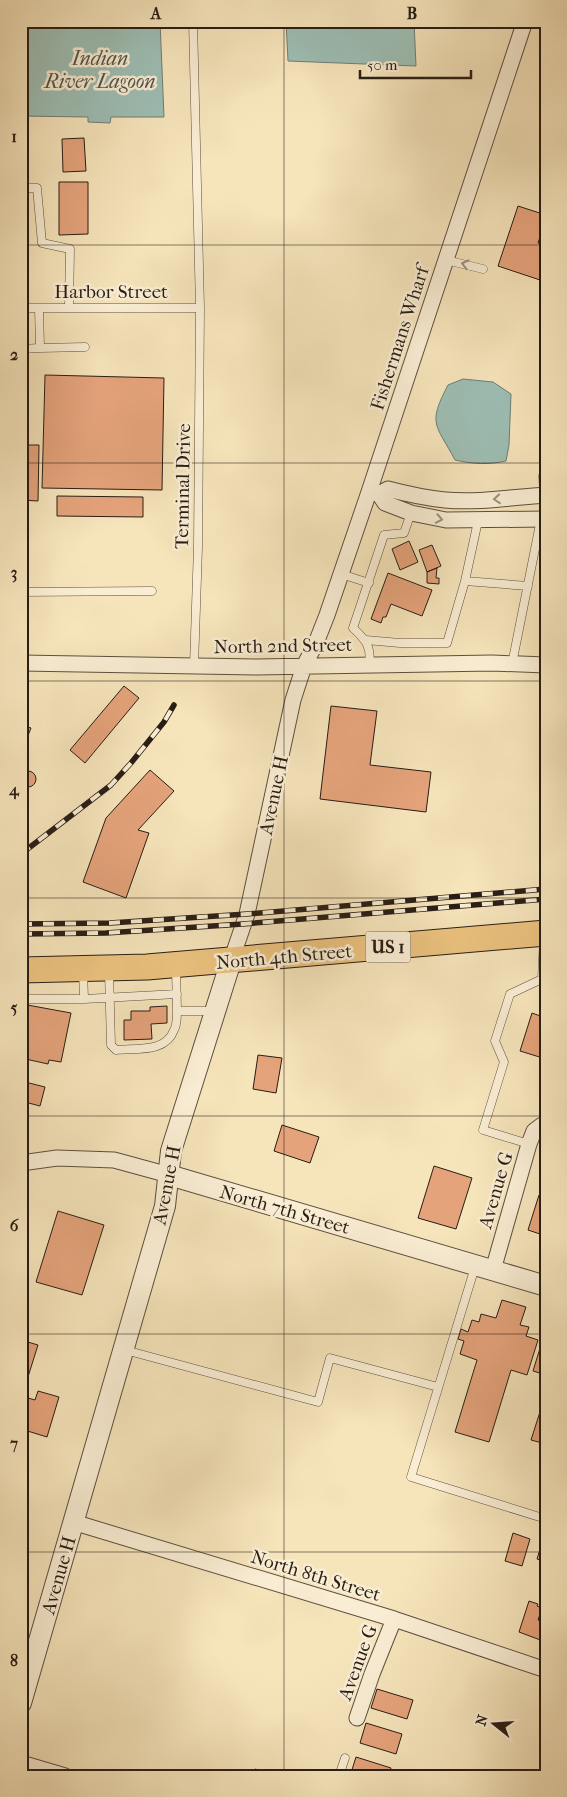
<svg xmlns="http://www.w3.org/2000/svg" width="567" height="1797" viewBox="0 0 567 1797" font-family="'IM FELL French Canon',serif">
  <rect width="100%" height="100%" fill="#f6e4bb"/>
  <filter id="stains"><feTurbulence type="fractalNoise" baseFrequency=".004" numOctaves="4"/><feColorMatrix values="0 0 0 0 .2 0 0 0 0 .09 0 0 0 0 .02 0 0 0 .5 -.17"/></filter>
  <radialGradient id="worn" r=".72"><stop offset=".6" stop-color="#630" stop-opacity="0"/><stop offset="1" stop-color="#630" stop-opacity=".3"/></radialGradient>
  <path fill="#9dbeb4" stroke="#6e7e74" d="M 21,21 L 160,21 L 164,117 L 111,117 L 110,123 L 88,122 L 88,117 L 21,116 Z
    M 286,21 L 414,21 L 416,66 L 288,61 Z
    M 463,379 L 493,382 L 511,394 L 509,445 L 506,461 C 489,465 472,464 455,460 C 436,424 427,425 448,385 Z"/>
  <path fill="#e5a37b" stroke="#281d15" d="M 84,138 L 86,171 L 63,172 L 62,139 Z
    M 59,182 L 88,182 L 88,234 L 59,235 Z
    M 518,206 L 546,215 L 546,220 L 538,243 L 546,245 L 546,282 L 498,266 Z
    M 45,375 L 164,378 L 162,490 L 42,488 Z
    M 21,445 L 39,445 L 38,501 L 21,500 Z
    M 57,496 L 143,497 L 143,517 L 57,516 Z
    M 409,541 L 418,562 L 400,570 L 392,549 Z
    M 432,545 L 441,566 L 427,572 L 419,550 Z
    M 437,568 L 436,578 L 439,578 L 439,584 L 427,583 L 427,572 Z
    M 388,573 L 432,590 L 422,616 L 391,604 L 386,617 L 383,617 L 381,623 L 371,619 Z
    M 124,686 L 139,698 L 85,763 L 70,750 Z
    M 331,706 L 377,711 L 370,765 L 431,772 L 426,812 L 320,799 Z
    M 21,725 L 31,728 L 27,738 L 21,736 Z
    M 150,770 L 174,791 L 138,830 L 149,833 L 126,898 L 83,882 L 106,818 Z
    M20 779a8 8 0 1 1 16 0a8 8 0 1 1-16 0Z
    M 22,1004 L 71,1013 L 61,1062 L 49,1060 L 48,1064 L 21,1058 Z
    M 167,1006 L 167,1023 L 151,1024 L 152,1039 L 124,1040 L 124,1020 L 131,1020 L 131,1011 L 150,1011 L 150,1007 Z
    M 532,1013 L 546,1018 L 546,1059 L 520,1051 Z
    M 258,1055 L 282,1058 L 276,1093 L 253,1089 Z
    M 21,1081 L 45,1087 L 40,1106 L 21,1101 Z
    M 282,1125 L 319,1137 L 310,1163 L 274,1151 Z
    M 434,1166 L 472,1178 L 456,1229 L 418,1218 Z
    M 539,1195 L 546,1196 L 546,1236 L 528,1230 Z
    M 58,1211 L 104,1225 L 82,1295 L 36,1282 Z
    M 502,1300 L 526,1307 L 520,1325 L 529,1327 L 526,1336 L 538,1340 L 527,1375 L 511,1370 L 489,1442 L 455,1432 L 477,1360 L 460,1354 L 464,1341 L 458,1339 L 461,1329 L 468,1332 L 472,1320 L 479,1322 L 481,1314 L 496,1318 Z
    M 21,1340 L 38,1345 L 27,1380 L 21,1379 Z
    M 541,1345 L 546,1346 L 546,1375 L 533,1371 Z
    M 38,1391 L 59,1397 L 47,1437 L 21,1429 L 21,1396 L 35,1400 Z
    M 546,1393 L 546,1444 L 531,1440 Z
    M 513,1533 L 530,1539 L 522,1566 L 505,1561 Z
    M 541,1546 L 546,1547 L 546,1562 L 537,1559 Z
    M 529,1601 L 538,1604 L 537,1606 L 542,1608 L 538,1620 L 546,1622 L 546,1634 L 543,1641 L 519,1632 Z
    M 377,1689 L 413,1700 L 407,1719 L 371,1708 Z
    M 366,1723 L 402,1734 L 396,1754 L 360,1743 Z
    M 356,1757 L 391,1768 L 389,1776 L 350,1776 Z
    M 255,1769 L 270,1773 L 269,1776 L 253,1776 Z"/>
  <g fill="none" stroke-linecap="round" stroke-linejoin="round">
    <g stroke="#5c4f3e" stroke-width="9">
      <path id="service" d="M 193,21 L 200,308 L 198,547 L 194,666
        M 21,188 L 37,188 L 42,243 L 70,249 L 69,307
        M 446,260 L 483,269
        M 21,308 L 200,308
        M 39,308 L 40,348 L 85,347
        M 21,349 L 40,348
        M 544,495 L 543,476 L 546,459
        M 341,574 L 369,583
        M 465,581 L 528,586
        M 21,592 L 152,591
        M 366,640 L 400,643 L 447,643 L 465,581 L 478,521
        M 369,664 C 372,647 365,639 353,628 L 384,535 L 404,533 L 411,513
        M 512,664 L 541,519
        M 544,938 L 542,979 L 546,981
        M 176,968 L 177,1011
        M 83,971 L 84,999
        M 109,971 L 111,1045 L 116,1050 C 136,1048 166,1053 174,1030 C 177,1025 177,1017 177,1011 L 214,1011
        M 21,999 L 84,999 L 177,994
        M 529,1144 L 483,1130 L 504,1062 L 495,1041 L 510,994 L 542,979
        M 475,1267 L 411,1477 L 546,1519
        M 125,1350 L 318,1402 L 330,1358 L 438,1387
        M 339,1776 L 345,1758"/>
    </g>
    <g stroke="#5c4f3e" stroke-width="17">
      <path id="minor" d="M 369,492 L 379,494 L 388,489 C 407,494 426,498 445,500 C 479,503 513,497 546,495
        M 379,494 L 385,503 L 411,513 L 446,520 L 546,519
        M 21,663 L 256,667 L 492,663 L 546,665
        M 231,961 L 247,914 L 293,700 L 304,666 L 316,643 L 327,615 L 369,492 L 525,21
        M 21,1163 L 57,1158 L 114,1160 L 169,1175
        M 493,1270 L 529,1144 L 534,1131 L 542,1125 L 546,1125
        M 73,1522 L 394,1619 L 546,1670
        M 357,1718 L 372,1674 L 394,1619
        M 21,1763 L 65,1776"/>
    </g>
    <g stroke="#5c4f3e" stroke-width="22">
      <path id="tertiary" d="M 169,1175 L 546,1286
        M 21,1703 L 165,1206 L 171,1151 L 231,961"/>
    </g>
    <g stroke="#281d15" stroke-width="27">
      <path id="primary" d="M 21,970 L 147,967 L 546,933"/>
    </g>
    <use href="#service" stroke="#f9edd3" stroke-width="8"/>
    <use href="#minor" stroke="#f9edd3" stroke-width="15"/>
    <use href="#tertiary" stroke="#f9edd3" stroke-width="20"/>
    <use href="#primary" stroke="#ebc27e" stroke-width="25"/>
    <g stroke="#281d15" stroke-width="5.5">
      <path id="rail" d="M 21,854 L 111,785 L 131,763 L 164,722 L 174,705
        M 21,924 L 110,923 L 247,914 L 546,889
        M 21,934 L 106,933 L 243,924 L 546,899"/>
    </g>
    <use href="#rail" stroke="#f9edd3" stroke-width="4" stroke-dasharray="11" stroke-linecap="butt"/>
  </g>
  <defs><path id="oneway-chevron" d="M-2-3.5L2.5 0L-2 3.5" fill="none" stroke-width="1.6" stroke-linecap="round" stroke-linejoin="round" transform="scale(1.25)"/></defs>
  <g stroke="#9b8f7e">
    <use href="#oneway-chevron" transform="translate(465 264) rotate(-166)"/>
    <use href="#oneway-chevron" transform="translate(497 499) rotate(175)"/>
    <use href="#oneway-chevron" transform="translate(439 519) rotate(11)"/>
  </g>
  <path fill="none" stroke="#281d15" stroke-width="1" stroke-opacity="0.55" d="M 284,21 L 284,1776M 21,245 L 546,245M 21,463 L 546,463M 21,681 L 546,681M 21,898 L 546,898M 21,1116 L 546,1116M 21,1334 L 546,1334M 21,1552 L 546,1552"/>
  <g text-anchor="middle" stroke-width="5" stroke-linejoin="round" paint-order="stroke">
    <rect fill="#f9edd3" stroke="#675b4e" stroke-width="1" x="365.5" y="931.5" width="45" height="31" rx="4"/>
    <g font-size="18" font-weight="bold" fill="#281d15">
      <text x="388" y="953">US 1</text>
    </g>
    <g font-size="19" fill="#281d15" stroke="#f9edd3">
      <text x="111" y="298">Harbor Street</text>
      <text transform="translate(399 338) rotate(-72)" y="7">Fishermans Wharf</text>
      <text transform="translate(182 486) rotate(-89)" y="7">Terminal Drive</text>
      <text transform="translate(283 645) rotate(-1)" y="7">North 2nd Street</text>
      <text transform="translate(273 795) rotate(-78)" y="7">Avenue H</text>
      <text transform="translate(284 956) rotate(-5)" y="7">North 4th Street</text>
      <text transform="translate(166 1185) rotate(-79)" y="7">Avenue H</text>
      <text transform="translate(495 1190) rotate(-74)" y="7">Avenue G</text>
      <text transform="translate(285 1209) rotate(16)" y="7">North 7th Street</text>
      <text transform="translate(58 1575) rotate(-74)" y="7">Avenue H</text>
      <text transform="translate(316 1575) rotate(17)" y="7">North 8th Street</text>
      <text transform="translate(357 1662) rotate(-70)" y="7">Avenue G</text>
    </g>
    <g font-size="20" font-style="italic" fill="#51554d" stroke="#f9edd3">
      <text x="100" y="65">Indian<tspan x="100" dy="23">River Lagoon</tspan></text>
    </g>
  </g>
  <rect width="567" height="1797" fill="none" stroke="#f6e4bb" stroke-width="55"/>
  <g transform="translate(494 1724) rotate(287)" stroke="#f9edd3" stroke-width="4" paint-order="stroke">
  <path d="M0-4L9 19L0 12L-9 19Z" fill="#281d15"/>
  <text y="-8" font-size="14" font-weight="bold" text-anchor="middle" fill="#281d15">N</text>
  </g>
  <path d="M360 70v8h111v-8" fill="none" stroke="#281d15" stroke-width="2.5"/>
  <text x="367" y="70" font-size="15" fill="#281d15" stroke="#f9edd3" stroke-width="4" paint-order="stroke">50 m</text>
  <rect x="28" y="28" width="512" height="1742" fill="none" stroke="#281d15" stroke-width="2"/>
  <g font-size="16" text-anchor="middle" font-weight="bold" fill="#281d15">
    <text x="156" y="19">A</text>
    <text x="412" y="19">B</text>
    <text x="14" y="142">1</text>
    <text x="14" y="360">2</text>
    <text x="14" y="578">3</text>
    <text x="14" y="795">4</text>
    <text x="14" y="1013">5</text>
    <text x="14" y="1231">6</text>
    <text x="14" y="1449">7</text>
    <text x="14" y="1666">8</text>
  </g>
  <rect width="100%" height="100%" filter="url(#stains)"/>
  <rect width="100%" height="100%" fill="url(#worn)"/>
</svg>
